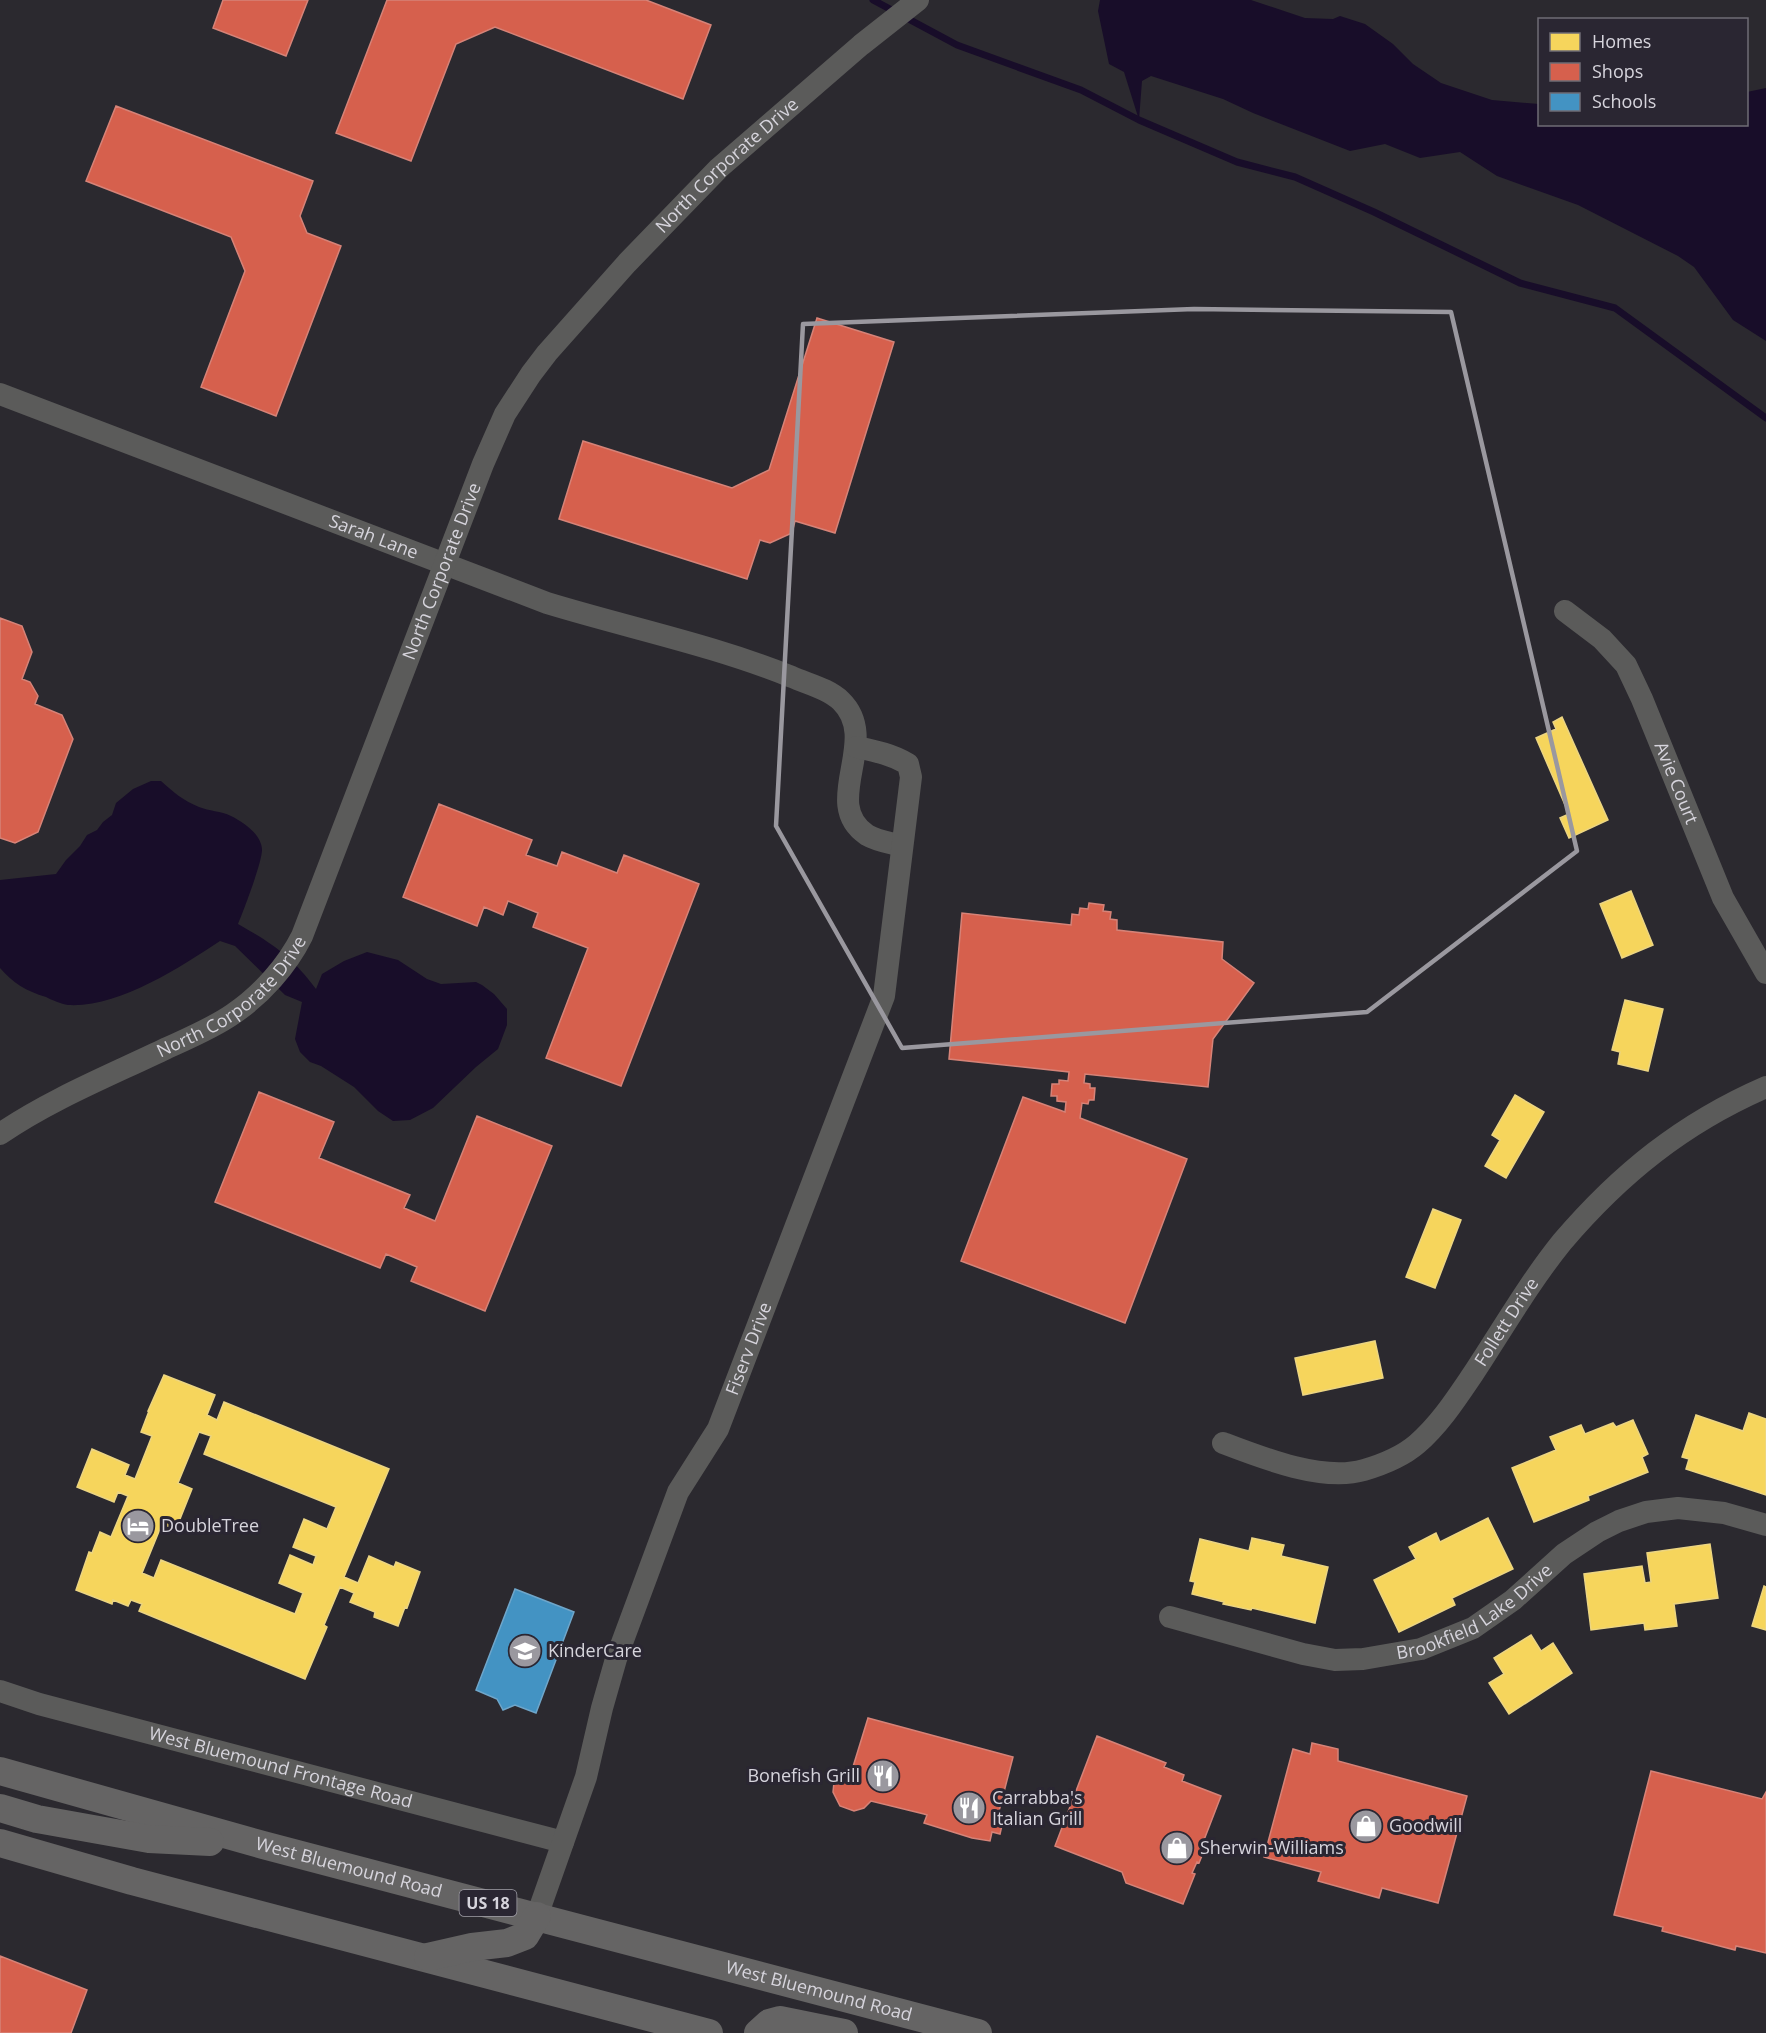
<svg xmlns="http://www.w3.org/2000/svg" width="1766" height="2033" viewBox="0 0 1766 2033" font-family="'Open Sans',sans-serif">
  <rect width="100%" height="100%" fill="#2b292f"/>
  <path fill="#180d29" d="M 1100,0 L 1251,0 L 1305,18 L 1333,19 L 1340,16 L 1365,24 L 1393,44 L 1413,64 L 1441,83 L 1492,100 L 1539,104 L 1540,124 L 1746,124 L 1747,92 L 1766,88 L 1766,341 L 1733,320 L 1694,267 L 1678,256 L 1578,205 L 1497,176 L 1460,152 L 1420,158 L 1385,144 L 1350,151 L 1253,113 L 1223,99 L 1151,76 L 1142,81 L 1139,120 L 1124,72 L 1109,64 L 1098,11 Z
    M 151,781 L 161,781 C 173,792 184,801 199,807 C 209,811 221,811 231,816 C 243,822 261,834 262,849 C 263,860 243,912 238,924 C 273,944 291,956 316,989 L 322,974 L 344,961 L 367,952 L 398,960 L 427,979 L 441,984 L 476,982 L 482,985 L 494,994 L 507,1009 L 507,1025 L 498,1049 L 476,1067 L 433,1108 L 410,1120 L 393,1121 L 378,1111 L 354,1087 L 321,1066 L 310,1062 L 300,1052 L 295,1039 L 302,1002 L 285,995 L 235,946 L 220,941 C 179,968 118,1008 68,1005 C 61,1004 52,1000 46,997 C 26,991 13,983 0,968 L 0,880 L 56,874 L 66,860 L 80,846 L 87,835 L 97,830 L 103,822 L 112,815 L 116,803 L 133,789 Z"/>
  <path fill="#f6d55c" stroke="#ecd582" stroke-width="1.5" fill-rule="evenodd" d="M 1562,717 L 1608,820 L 1569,838 L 1560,818 L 1569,814 L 1536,738 L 1556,729 L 1553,722 Z
    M 1631,891 L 1653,945 L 1622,958 L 1600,904 Z
    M 1625,1000 L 1663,1009 L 1648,1071 L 1618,1064 L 1620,1052 L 1612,1050 Z
    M 1515,1095 L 1544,1112 L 1506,1178 L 1485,1166 L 1500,1140 L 1492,1135 Z
    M 1433,1209 L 1461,1220 L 1435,1288 L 1406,1277 Z
    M 1375,1341 L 1383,1378 L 1303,1395 L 1295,1358 Z
    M 164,1375 L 215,1395 L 207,1415 L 217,1420 L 224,1402 L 389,1469 L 344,1577 L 358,1583 L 369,1556 L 394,1567 L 396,1562 L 420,1572 L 407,1608 L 405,1607 L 398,1626 L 374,1617 L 375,1612 L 350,1602 L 354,1593 L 340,1587 L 324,1625 L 327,1627 L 305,1679 L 139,1611 L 142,1604 L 131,1600 L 128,1606 L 113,1600 L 112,1604 L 76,1590 L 89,1552 L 92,1553 L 100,1532 L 111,1537 L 128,1496 L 118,1492 L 114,1502 L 77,1487 L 92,1449 L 129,1465 L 125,1475 L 135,1479 L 152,1436 L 141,1432 L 149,1411 L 148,1411 ZM 199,1432 L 211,1436 L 204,1454 L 336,1507 L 327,1529 L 304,1519 L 293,1547 L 316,1556 L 313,1565 L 290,1555 L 279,1583 L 303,1593 L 295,1614 L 161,1560 L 154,1578 L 142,1573 L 162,1524 L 176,1529 L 192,1489 L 178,1483 Z
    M 1749,1413 L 1766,1419 L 1766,1495 L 1686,1469 L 1689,1459 L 1682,1457 L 1696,1415 L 1743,1431 Z
    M 1633,1420 L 1648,1454 L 1642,1457 L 1648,1472 L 1588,1496 L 1589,1500 L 1534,1522 L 1512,1468 L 1556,1450 L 1550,1437 L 1581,1425 L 1585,1434 L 1613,1423 L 1616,1427 Z
    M 1488,1518 L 1513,1569 L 1452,1598 L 1455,1605 L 1399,1632 L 1374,1580 L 1416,1559 L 1409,1547 L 1436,1533 L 1440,1542 Z
    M 1252,1538 L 1284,1545 L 1281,1556 L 1328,1567 L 1315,1623 L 1252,1608 L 1251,1610 L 1223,1604 L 1224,1602 L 1192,1594 L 1195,1582 L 1190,1581 L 1200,1539 L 1249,1551 Z
    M 1710,1544 L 1718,1598 L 1674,1604 L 1677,1626 L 1645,1630 L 1644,1623 L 1591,1630 L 1584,1574 L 1642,1566 L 1645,1583 L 1651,1582 L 1647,1553 Z
    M 1764,1586 L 1766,1587 L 1766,1630 L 1752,1626 Z
    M 1531,1635 L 1541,1651 L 1553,1643 L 1572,1673 L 1509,1714 L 1489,1683 L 1504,1674 L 1494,1658 Z"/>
  <path fill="#d6604d" stroke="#d68378" stroke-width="1.5" d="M 223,0 L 308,0 L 286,56 L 213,28 Z
    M 387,0 L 646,0 L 711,25 L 683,99 L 495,27 L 456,44 L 411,161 L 336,133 Z
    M 116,106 L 313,181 L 300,216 L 307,233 L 341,246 L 276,416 L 201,387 L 245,271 L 231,237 L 86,181 Z
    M 817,318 L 894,342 L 835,533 L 795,521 L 792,533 L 770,543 L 760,540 L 747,579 L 559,519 L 583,441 L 732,488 L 769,470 Z
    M 0,618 L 22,626 L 32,652 L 22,679 L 30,682 L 38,696 L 35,704 L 62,715 L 73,739 L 38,832 L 15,843 L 0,838 Z
    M 439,804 L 532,840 L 526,855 L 557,866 L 562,852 L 617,873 L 624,855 L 699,884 L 621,1086 L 546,1058 L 588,948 L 533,927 L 538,913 L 508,901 L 503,915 L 484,907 L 477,926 L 403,897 Z
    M 1089,903 L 1104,905 L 1103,911 L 1111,912 L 1110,919 L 1117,920 L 1117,930 L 1223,942 L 1222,959 L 1254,983 L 1213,1039 L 1208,1087 L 1085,1074 L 1084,1083 L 1090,1084 L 1090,1088 L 1095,1088 L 1094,1100 L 1089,1100 L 1088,1104 L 1082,1103 L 1080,1118 L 1187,1159 L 1125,1323 L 961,1261 L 1023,1097 L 1065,1112 L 1066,1102 L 1057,1101 L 1057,1096 L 1051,1096 L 1052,1084 L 1059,1084 L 1059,1080 L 1068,1081 L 1069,1072 L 949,1059 L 962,913 L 1071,925 L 1072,914 L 1079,915 L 1080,908 L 1088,909 Z
    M 259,1092 L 334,1122 L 319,1158 L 410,1195 L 404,1208 L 435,1221 L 477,1116 L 552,1146 L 485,1311 L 411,1281 L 417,1267 L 386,1254 L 380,1268 L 215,1202 Z
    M 868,1718 L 1013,1757 L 997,1819 L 1003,1821 L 1000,1834 L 992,1832 L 990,1841 L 972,1838 L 924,1823 L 927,1815 L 924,1814 L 871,1801 L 864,1808 L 854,1811 L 840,1806 L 833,1792 L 834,1782 L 844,1771 L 852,1770 Z
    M 1097,1736 L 1166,1763 L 1164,1767 L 1184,1775 L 1182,1781 L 1221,1796 L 1204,1840 L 1208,1841 L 1199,1863 L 1197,1862 L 1192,1873 L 1195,1874 L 1183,1904 L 1126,1883 L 1122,1872 L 1055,1846 Z
    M 1312,1743 L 1338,1749 L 1338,1761 L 1467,1796 L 1438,1903 L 1382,1888 L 1379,1898 L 1318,1881 L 1321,1872 L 1264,1857 L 1293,1749 L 1310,1754 Z
    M 1651,1771 L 1762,1799 L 1766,1792 L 1766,1953 L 1736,1946 L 1735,1950 L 1662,1931 L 1663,1927 L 1614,1915 Z
    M 0,1956 L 87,1990 L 71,2033 L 0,2033 Z"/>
  <path fill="#4393c3" stroke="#6fa6ca" stroke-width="1.5" d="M 515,1589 L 574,1612 L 536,1713 L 515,1705 L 503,1710 L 497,1699 L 476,1690 Z"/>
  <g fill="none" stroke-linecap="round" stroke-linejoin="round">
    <path stroke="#180d29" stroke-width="7" d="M 873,0 L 957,45 L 1081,90 L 1139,120 L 1237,162 L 1295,177 L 1374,212 L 1520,283 L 1615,308 L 1766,418"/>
    <g stroke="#5b5b5a" stroke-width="22">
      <path id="s1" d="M 0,394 L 547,603 C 629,628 713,645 792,677 C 808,684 829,689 841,701 C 882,741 819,803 867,835 C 877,841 891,843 902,846"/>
      <path id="s2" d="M 1565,611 L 1602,639 L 1626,665 L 1642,699 L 1723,898 L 1766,973"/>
      <path id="s3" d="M 0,1134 C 51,1099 111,1075 167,1048 C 189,1038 213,1028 233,1014 C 261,995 287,966 302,936 L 483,464 L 505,414 L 531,374 L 547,353 L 627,263 L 719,168 L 861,45 L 918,0"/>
      <path id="s4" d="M 1223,1443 C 1262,1458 1323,1482 1364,1470 C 1381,1465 1403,1456 1417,1444 C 1440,1424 1456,1399 1473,1374 C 1502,1330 1529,1283 1562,1242 C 1620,1174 1683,1123 1766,1087"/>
      <path id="s5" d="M 1170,1617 L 1303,1654 L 1335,1660 L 1363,1659 L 1421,1649 L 1473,1628 L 1513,1600 L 1564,1554 L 1597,1532 L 1619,1521 L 1646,1512 L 1678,1508 L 1724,1513 L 1766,1525"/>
      <path id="s6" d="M 0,1691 L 39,1704 L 563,1842"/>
      <path id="s7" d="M 537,1916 L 586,1777 L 602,1708 L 616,1659 L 678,1492 L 718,1429 L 884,996 L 911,777 L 908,764 C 891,754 875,751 856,747"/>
    </g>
    <g stroke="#656464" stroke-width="28">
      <path id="s8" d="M 0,1771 L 263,1845 L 978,2033"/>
      <path d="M 0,1808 L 37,1819 L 149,1839 L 210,1842"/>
      <path d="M 0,1843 L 132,1881 L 709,2033"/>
      <path d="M 428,1957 L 472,1947 L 507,1943 L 525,1936 L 537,1916"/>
      <path d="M 758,2033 L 769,2023 L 780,2020 L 844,2033"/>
    </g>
  </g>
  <path fill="none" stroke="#9a989f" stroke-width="4.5" stroke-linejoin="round" d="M 1194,309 L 1451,312 L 1577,851 L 1367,1012 L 902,1048 L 776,826 L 803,324 Z"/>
  <defs>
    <g id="hotel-disc" transform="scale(1.725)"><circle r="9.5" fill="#9a989f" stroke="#2a2632"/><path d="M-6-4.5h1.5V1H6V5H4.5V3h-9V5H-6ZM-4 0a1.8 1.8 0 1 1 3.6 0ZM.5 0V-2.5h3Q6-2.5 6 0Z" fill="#fff"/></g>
    <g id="school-disc" transform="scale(1.725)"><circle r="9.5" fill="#9a989f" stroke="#2a2632"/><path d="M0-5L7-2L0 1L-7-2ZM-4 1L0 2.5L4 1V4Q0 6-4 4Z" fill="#fff"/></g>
    <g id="restaurant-disc" transform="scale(1.725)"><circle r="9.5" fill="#9a989f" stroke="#2a2632"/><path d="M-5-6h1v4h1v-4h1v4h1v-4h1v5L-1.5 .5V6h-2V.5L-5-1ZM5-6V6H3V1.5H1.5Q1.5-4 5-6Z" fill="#fff"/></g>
    <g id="shop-disc" transform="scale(1.725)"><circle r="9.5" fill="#9a989f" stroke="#2a2632"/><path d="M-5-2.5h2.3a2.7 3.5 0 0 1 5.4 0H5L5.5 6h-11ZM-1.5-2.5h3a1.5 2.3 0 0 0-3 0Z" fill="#fff"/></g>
  </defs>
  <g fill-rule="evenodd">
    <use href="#hotel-disc" x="138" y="1526"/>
    <use href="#school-disc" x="525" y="1651"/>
    <use href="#restaurant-disc" x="883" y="1776"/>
    <use href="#restaurant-disc" x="969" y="1808"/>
    <use href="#shop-disc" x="1366" y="1826"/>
    <use href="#shop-disc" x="1177" y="1848"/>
  </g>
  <g text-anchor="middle" stroke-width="6" stroke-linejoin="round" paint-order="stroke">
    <rect fill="#2a2632" stroke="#a2a0a9" stroke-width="1.5" x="459.5" y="1890" width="57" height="26" rx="4.5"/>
    <g font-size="16" font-weight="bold" fill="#d6d4dc">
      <text x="488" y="1909">US 18</text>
    </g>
    <g font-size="18" fill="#d6d4dc" stroke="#2a2632">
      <text dy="6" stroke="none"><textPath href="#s3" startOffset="1262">North Corporate Drive</textPath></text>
      <text dy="6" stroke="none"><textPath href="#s1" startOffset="400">Sarah Lane</textPath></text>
      <text dy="6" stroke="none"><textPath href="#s3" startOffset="758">North Corporate Drive</textPath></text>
      <text dy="6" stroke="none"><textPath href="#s2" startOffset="210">Avie Court</textPath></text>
      <text dy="6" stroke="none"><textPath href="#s3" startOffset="272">North Corporate Drive</textPath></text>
      <text dy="6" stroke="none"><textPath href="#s4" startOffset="357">Follett Drive</textPath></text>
      <text dy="6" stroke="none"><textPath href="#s7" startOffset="608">Fiserv Drive</textPath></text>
      <text dy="6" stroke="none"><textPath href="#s5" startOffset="322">Brookfield Lake Drive</textPath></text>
      <text dy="6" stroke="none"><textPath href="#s6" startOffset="291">West Bluemound Frontage Road</textPath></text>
      <text dy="6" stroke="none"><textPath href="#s8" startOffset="362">West Bluemound Road</textPath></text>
      <text dy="6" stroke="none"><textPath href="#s8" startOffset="848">West Bluemound Road</textPath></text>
    </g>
    <g font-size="18" fill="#d6d4dc" stroke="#2a2632" text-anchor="start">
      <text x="161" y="1532">DoubleTree</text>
      <text x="548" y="1657">KinderCare</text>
      <text x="860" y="1782" text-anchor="end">Bonefish Grill</text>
      <text x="992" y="1804">Carrabba's<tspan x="992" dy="21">Italian Grill</tspan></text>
      <text x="1389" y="1832">Goodwill</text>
      <text x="1200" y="1854">Sherwin-Williams</text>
    </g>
  </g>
  <rect x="1538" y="18" width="210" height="108" fill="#2a2632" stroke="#6f6c76" stroke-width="1.5"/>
  <rect x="1550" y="33" width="30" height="18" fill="#f6d55c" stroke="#6f6c76" stroke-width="1.5"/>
  <text x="1592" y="48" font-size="18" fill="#d6d4dc">Homes</text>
  <rect x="1550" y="63" width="30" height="18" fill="#d6604d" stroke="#6f6c76" stroke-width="1.5"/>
  <text x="1592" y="78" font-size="18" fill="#d6d4dc">Shops</text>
  <rect x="1550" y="93" width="30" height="18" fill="#4393c3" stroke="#6f6c76" stroke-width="1.5"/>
  <text x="1592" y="108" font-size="18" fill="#d6d4dc">Schools</text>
</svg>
